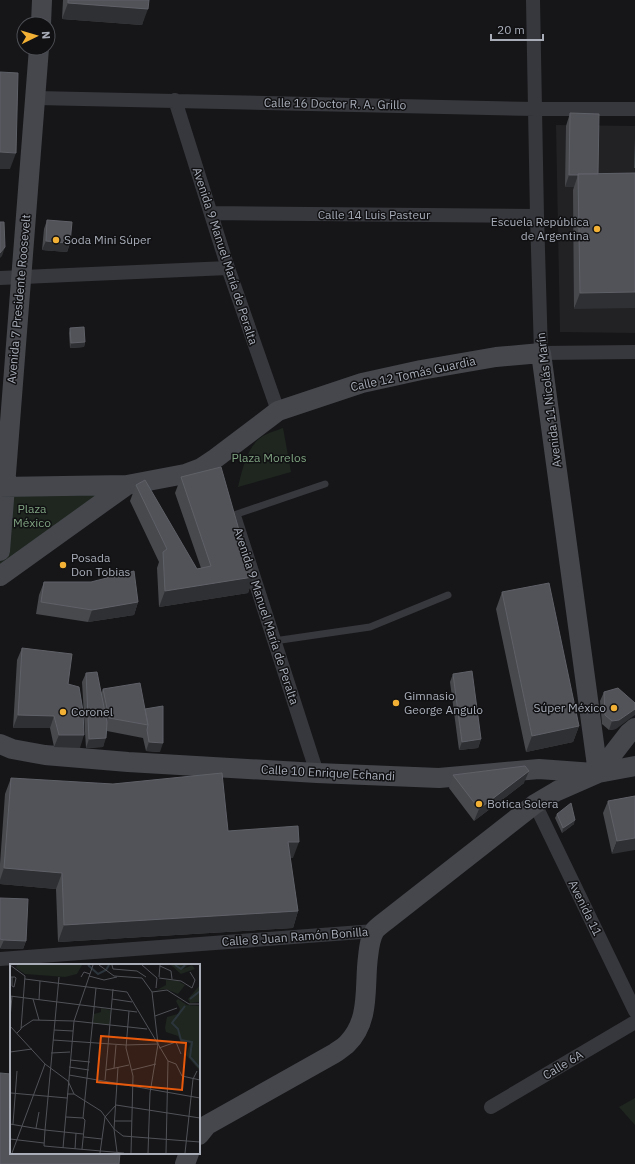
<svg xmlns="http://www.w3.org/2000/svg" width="635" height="1164" viewBox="0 0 635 1164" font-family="'IBM Plex Sans',sans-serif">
  <rect width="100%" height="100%" fill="#161618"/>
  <path fill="#222225" d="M 556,125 L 635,126 L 635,333 L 560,332 Z"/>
  <path fill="#1e261f" d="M 283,428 L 291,472 L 238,487 C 242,471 246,449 260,438 C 267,433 275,431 283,428 Z
    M 127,485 L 0,576 L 0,551 L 4,487 Z
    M 635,1098 L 635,1125 L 619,1107 Z"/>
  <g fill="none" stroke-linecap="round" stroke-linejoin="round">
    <path stroke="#37383d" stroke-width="7" d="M 234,515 L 325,484
      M 274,641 L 370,627 L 448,595"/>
    <path stroke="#37383d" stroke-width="14" d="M 533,0 L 537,216 L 541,353 L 635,352
      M 36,98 L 535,109 L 635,109
      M 175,100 L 228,268 L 278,411
      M 211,213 L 537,216
      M 0,278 L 228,268
      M 235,519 L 317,773
      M 535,804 L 635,1011
      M 0,959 L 375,931
      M 491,1107 L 635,1022"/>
    <path stroke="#45474d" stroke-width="20" d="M 41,24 L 42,0
      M 0,487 L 127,485 L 185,474 L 201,468 L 216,458 L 278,411 L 362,383 L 421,370 L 496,357 L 541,353 L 598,773
      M 0,551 L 39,48
      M 0,576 L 127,485
      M 0,744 L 12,749 L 45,755 L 128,762 L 317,773 L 439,778 L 539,769 L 594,773
      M 598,773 L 629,733 L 635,728
      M 199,1135 L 207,1125 L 335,1053 C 339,1050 344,1047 347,1044 C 371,1020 364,987 368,957 C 369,948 370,938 375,930 C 378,927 383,923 387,920 L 535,804 L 557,791 L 598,773 L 635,766
      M 185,1164 L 189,1153"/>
  </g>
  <path fill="#47494d" d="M 63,0 L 149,0 L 142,25 L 62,19 Z
    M 570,113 L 598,174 L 635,173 L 574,309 L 573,190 L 574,187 L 565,187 L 566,126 Z
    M 635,138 L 635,168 L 634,168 Z
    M 47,220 L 70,243 L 67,252 L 42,250 L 44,229 Z
    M 70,328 L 85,342 L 84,347 L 70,348 L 69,333 Z
    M 181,477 L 247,558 L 253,577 L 248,593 L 159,607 L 157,568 L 159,562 L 130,501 L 136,485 L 197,569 L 201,568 L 175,493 Z
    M 44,582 L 138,602 L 134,615 L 88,622 L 36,614 L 39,595 Z
    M 502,592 L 579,726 L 573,742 L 526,752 L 496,609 Z
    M 22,648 L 68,684 L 80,748 L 54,747 L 50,728 L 13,728 L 17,660 Z
    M 86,673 L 101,693 L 103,689 L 145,709 L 160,752 L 146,751 L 143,738 L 107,731 L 103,747 L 86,748 L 82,682 Z
    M 453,674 L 481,739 L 478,748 L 459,750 L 450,682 Z
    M 604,692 L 616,729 L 609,730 L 602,724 L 600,701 Z
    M 453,775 L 524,783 L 474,821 L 449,788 Z
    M 11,778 L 228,831 L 293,858 L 290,858 L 298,911 L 293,928 L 58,942 L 56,889 L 0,884 L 0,864 L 5,794 Z
    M 635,796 L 612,854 L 603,813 L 608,801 Z
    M 557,814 L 574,824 L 562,833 L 555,818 Z
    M 0,898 L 26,941 L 23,949 L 0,948 Z"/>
  <path fill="#2f3033" d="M 68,3 L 148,9 L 142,25 L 62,19 Z
    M 0,152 L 16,153 L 10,169 L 0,169 Z
    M 569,175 L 578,175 L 574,187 L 565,187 Z
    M 46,241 L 70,243 L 67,252 L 42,250 Z
    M 5,247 L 2,256 L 0,258 L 0,253 Z
    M 635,292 L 635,308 L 574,309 L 580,293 Z
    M 85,342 L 84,347 L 70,348 L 71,343 Z
    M 253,577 L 248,593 L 159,607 L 165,591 Z
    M 138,602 L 134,615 L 88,622 L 92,610 Z
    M 635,709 L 635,715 L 616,729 L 609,730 L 612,721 Z
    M 18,715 L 54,716 L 50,728 L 13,728 Z
    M 579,726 L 573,742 L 526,752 L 532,736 Z
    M 59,735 L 84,735 L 80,748 L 54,747 Z
    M 106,738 L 103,747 L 86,748 L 89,739 Z
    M 481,739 L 478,748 L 459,750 L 462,742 Z
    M 149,742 L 163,743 L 160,752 L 146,751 Z
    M 529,771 L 524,783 L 474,821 L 479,809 Z
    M 575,820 L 574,824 L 562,833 L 563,828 Z
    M 635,838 L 635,850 L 612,854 L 617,841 Z
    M 288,842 L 299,842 L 293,858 L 282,858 Z
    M 4,868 L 62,873 L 56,889 L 0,884 L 0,880 Z
    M 298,911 L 293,928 L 58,942 L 64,925 Z
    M 4,940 L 26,941 L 23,949 L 0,949 Z"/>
  <path fill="#525359" stroke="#5f6168" d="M 68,0 L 149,0 L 148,9 L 68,3 Z
    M 0,72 L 18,73 L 16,153 L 0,152 Z
    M 570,113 L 599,114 L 598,174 L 578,174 L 579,175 L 569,175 Z
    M 635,173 L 635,292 L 580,293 L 578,174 Z
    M 47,220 L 72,222 L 70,243 L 46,241 Z
    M 0,222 L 4,222 L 5,247 L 0,253 Z
    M 84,327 L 85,342 L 71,343 L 70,328 Z
    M 221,467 L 247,558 L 250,557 L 253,577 L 165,591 L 163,552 L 167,549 L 136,485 L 145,480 L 197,569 L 211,566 L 181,477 Z
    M 134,571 L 138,602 L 92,610 L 41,602 L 44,582 L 91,582 Z
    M 549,583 L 579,726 L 532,736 L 502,592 Z
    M 22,648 L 72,654 L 68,684 L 79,687 L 83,711 L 84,735 L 59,735 L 54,716 L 18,715 Z
    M 472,671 L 481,739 L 462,742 L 453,674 Z
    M 97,672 L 107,722 L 106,738 L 89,739 L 86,673 Z
    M 140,683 L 148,725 L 109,718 L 103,689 Z
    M 618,688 L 635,703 L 635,709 L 619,720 L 612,721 L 605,715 L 604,692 Z
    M 163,706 L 163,743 L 149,742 L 147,730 L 148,725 L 145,709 Z
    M 525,766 L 529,771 L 479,809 L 453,775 Z
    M 222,773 L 228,831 L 298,826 L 299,842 L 288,842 L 298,911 L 64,925 L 62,873 L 4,868 L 11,778 L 113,784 Z
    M 635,796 L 635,838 L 617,841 L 608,801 Z
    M 571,803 L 575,820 L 563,828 L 557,814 Z
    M 0,898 L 28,899 L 26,941 L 4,940 L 0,939 Z
    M 0,1073 L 11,1074 L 11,1153 L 120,1153 L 119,1164 L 0,1164 Z"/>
  <g fill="#f2b134" stroke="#111113" stroke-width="1.5">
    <circle cx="597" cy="229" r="4"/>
    <circle cx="56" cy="240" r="4"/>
    <circle cx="63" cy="565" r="4"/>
    <circle cx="396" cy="703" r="4"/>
    <circle cx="614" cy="708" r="4"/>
    <circle cx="63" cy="712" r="4"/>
    <circle cx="479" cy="804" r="4"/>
  </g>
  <g text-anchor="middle" stroke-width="3" stroke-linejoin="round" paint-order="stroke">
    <g font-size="12" fill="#a8adb8" stroke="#111113">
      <text transform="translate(335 104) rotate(1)" y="4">Calle 16 Doctor R. A. Grillo</text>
      <text x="374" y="219">Calle 14 Luis Pasteur</text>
      <text transform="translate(225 256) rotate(72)" y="4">Avenida 9 Manuel María de Peralta</text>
      <text transform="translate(19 299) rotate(-85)" y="4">Avenida 7 Presidente Roosevelt</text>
      <text transform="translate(413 374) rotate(-12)" y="4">Calle 12 Tomás Guardia</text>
      <text transform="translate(549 400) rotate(-97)" y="4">Avenida 11 Nicolás Marín</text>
      <text transform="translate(266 616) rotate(72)" y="4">Avenida 9 Manuel María de Peralta</text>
      <text transform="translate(328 773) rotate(3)" y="4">Calle 10 Enrique Echandi</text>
      <text transform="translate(585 908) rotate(64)" y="4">Avenida 11</text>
      <text transform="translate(295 937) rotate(-4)" y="4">Calle 8 Juan Ramón Bonilla</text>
      <text transform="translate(563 1065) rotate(-31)" y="4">Calle 6A</text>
    </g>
    <g font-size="12" fill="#a8adb8" stroke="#111113" text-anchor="start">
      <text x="589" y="226" text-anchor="end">Escuela República<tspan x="589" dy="14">de Argentina</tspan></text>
      <text x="64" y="244">Soda Mini Súper</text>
      <text x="71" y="562">Posada<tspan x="71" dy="14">Don Tobias</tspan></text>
      <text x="404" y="700">Gimnasio<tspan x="404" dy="14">George Angulo</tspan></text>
      <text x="606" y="712" text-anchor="end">Súper México</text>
      <text x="71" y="716">Coronel</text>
      <text x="487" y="808">Botica Solera</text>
    </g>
    <g font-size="12" fill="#7fa381" stroke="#111113">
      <text x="269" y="462">Plaza Morelos</text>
      <text x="32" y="513">Plaza<tspan x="32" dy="14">México</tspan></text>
    </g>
  </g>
  <g transform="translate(10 964)">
    <rect width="190" height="190" fill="#161618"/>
    <path d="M 7,1 L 72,1 L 67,10 L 55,13 L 15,10 L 6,4 ZM 161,1 L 178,1 L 173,5 L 182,1 L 185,5 L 171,10 ZM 156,16 L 168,17 L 175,21 L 168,30 L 156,25 L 147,26 L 156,21 ZM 190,21 L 190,38 L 180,39 L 178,35 ZM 168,35 L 177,41 L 190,42 L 190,107 L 176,91 L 180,80 L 178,77 L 172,80 L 168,72 L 156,68 L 155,64 L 157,53 L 168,50 L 170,45 L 166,37 ZM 91,44 L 101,46 L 99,61 L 83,59 L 84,50 L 91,48 Z" fill="#1e261f"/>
    <path fill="none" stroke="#2c353c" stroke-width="2" d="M 78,1 L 88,10 L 96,6 L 99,1M 165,1 L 171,5 L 175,1M 180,35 L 190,27M 175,42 L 162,59 L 168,65 L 171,76 L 182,78 L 180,93 L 190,104"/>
    <path fill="none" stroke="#505258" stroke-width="1" d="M 0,1 L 15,12 L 11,65 L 7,69M 89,1 L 104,12 L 132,14 L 142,28 L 157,26 L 179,40 L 190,40M 102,1 L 103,5 L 127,7 L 136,13M 132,1 L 147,14 L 146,24M 150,2 L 161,7 L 162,15M 79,12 L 94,16 L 107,13M 0,13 L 5,13 L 6,14 L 4,23 L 2,22 L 2,13M 49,13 L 35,166 L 73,170M 71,13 L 74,8 L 80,10M 149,13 L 150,1M 149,14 L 171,17 L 182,24 L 185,16 L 180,8M 15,15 L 117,28 L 148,80 L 140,129 L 138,189M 142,28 L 148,80 L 158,97 L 156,189M 0,32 L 127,48M 23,35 L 29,56M 102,35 L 122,38M 29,36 L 30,17M 119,47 L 116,84 L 123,112 L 121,189M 145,52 L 167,44M 0,54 L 2,32M 0,62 L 35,100 L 58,117 L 64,130M 11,64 L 23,56 L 64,57 L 137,65M 44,66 L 63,67M 43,76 L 116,81 L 148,80M 149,84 L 166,78 L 171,90M 0,88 L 22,85M 41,89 L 60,88M 60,96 L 80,98M 158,97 L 166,100 L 172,112 L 190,116M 59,103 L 79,106M 104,104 L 106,81M 96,106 L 119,101M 122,106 L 146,100M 59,111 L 190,134M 95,116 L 103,25M 1,129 L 57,134M 57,130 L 64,130 L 91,147 L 104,165 L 113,172 L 190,178M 56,153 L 73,154M 95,153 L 106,141 L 190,154M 105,157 L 122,157M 0,160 L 35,166 L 34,182 L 114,189M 3,160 L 7,107M 26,164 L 29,148M 74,173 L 92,175M 0,175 L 34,179M 53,184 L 64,57 L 83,1M 65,185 L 66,169M 72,185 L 75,156 L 73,154 L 86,24M 107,188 L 104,165 L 108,103M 2,189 L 35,100M 90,189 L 95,153M 175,189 L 183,115 L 187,107"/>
    <path fill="#e8590c" fill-opacity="0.15" stroke="#e8590c" stroke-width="2" d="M 91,72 L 176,79 L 172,126 L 87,118 Z"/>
    <rect width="190" height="190" fill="none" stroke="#a8adb8" stroke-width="2"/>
  </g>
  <g transform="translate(36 36) rotate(85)"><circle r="19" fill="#111113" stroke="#4d4f55"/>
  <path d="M0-3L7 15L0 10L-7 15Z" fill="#f2b134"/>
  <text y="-6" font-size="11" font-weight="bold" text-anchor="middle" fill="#a8adb8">N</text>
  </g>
  <path d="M491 34v6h52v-6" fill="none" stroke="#a8adb8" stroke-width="2"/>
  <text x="497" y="34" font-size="12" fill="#a8adb8" stroke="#111113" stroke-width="3" paint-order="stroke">20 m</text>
</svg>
